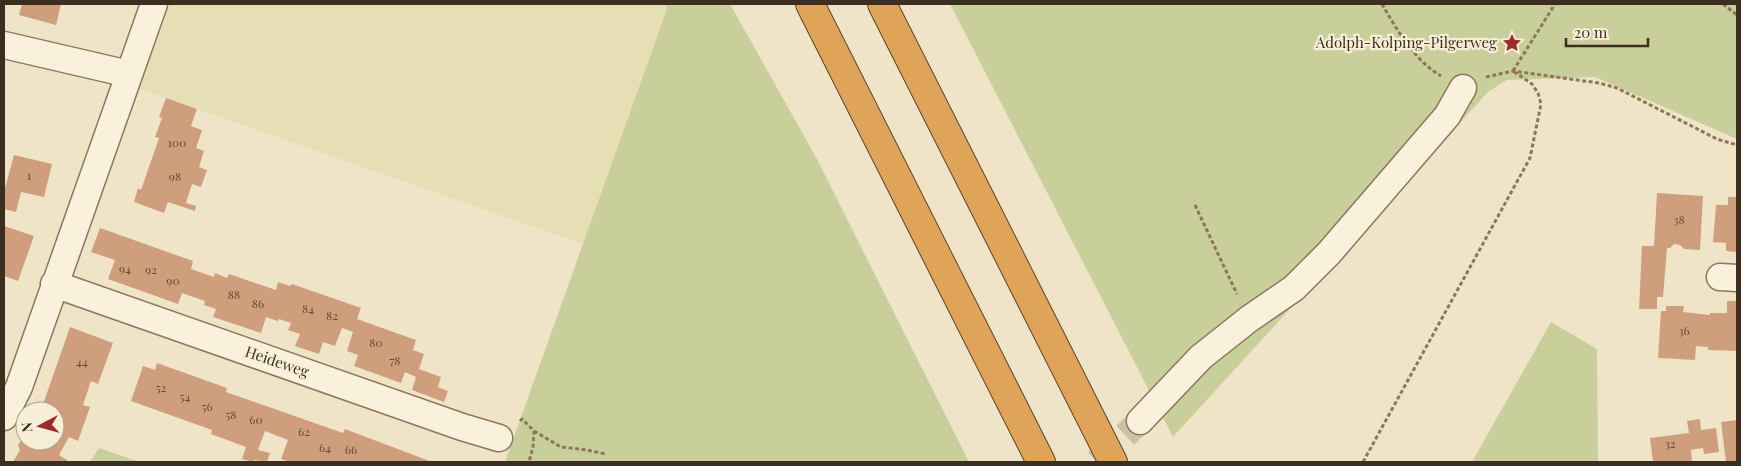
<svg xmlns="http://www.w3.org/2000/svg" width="1741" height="466" viewBox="0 0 1741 466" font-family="'Playfair Display',serif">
  <rect width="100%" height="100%" fill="#f0e4c8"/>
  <path fill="#e6deb5" d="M 170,4 L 665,4 L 667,9 L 583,244 L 140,89 Z"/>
  <path fill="#c9cf9b" d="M 665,4 L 730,4 L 817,159 L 969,462 L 505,462 L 667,9 Z
    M 950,4 L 1737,4 L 1737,139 L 1595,77 L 1507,80 L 1488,92 L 1173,437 Z
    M 1551,322 L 1597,349 L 1598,462 L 1472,462 Z
    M 99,448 L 140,462 L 90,462 Z"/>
  <path fill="#cf9f7d" d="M 22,4 L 61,4 L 56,25 L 19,15 Z
    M 166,98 L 197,109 L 191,126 L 202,130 L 196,148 L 204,151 L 199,167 L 207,170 L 201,187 L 192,184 L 186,203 L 196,206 L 195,211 L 168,202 L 164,213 L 134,202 L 138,188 L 141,190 L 159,138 L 155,137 L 162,118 L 159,117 Z
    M 14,155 L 52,164 L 44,197 L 21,192 L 16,212 L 4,209 L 4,187 L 5,188 Z
    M 1657,193 L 1703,196 L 1700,250 L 1684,249 L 1680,245 L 1674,244 L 1670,248 L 1667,248 L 1663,297 L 1657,297 L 1657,309 L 1639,309 L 1642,246 L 1654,246 Z
    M 1728,197 L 1737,197 L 1737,252 L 1726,251 L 1726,243 L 1713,242 L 1716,205 L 1728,205 Z
    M 4,226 L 34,236 L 18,281 L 4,276 Z
    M 100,228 L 193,261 L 191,269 L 214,277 L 215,273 L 227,278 L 229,274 L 276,290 L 278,282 L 290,286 L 292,284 L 361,308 L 357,319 L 416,340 L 413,350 L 424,354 L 419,369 L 441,377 L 438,387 L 448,391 L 444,402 L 412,390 L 416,377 L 405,372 L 401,383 L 354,366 L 358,355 L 347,351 L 353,332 L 342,328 L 335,346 L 323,342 L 319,354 L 295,346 L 300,334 L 288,330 L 291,323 L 279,319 L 278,321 L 266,317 L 261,333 L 213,317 L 216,309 L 204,305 L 205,301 L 182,293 L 178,304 L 108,279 L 115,260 L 91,252 Z
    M 1727,301 L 1737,301 L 1737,351 L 1708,350 L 1708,347 L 1696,346 L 1695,360 L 1658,358 L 1661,311 L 1666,311 L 1666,306 L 1684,306 L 1683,312 L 1710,315 L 1710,313 L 1727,313 Z
    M 70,327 L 113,343 L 98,384 L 91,381 L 83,405 L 90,407 L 78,441 L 69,437 L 59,455 L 67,460 L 66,462 L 13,462 L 20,450 L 18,445 L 22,439 L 25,438 L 25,441 L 35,442 L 55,441 L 55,411 L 41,410 Z
    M 157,363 L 227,388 L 226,392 L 343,433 L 345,429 L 432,462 L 290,462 L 281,459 L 288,440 L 265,431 L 258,450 L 270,453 L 267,462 L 254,460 L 253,462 L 242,459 L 246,447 L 211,434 L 212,430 L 131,401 L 143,366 L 155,370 Z
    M 1700,419 L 1701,430 L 1716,428 L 1719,452 L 1704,454 L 1703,448 L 1691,450 L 1692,462 L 1653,462 L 1650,438 L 1689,433 L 1687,421 Z
    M 1737,420 L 1737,462 L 1726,462 L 1721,422 Z"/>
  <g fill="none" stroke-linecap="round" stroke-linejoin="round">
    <path stroke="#ccc0a6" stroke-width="26" stroke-dasharray="26 13" stroke-linecap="butt" d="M 1097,462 L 1140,421"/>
    <g stroke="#8d765c" stroke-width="29">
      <path id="minor" d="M 4,45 L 129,74
        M 1720,277 L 1737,278
        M 54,284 L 462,427 L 499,438
        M 4,417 L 19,387 L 154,4
        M 1140,421 L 1201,357 L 1249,319 L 1294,288 L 1329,253 L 1447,116 L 1463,88"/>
    </g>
    <g stroke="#5b4430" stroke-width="30">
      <path id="highway" d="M 810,4 L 1041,462
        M 882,4 L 1113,462"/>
    </g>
    <path stroke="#8d765c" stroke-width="3" stroke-dasharray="4 2.5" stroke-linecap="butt" d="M 1382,4 C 1397,30 1414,60 1441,76
      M 1723,4 L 1737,15
      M 1513,71 L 1555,4
      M 1486,77 L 1513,71 L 1599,83 L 1617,88 L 1717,139 L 1737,145
      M 1195,205 L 1237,294
      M 520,421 L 522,419 L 534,431 L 533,447 L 529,462
      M 534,431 L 561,447 L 587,450 L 606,454
      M 1363,462 L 1530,158 L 1541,104 L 1538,93 L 1532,84 L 1513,71"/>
    <use href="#minor" stroke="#faf1dc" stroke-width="26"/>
    <use href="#highway" stroke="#e0a458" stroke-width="28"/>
  </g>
  <defs>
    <g id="sight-bare" transform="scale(1.5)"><path d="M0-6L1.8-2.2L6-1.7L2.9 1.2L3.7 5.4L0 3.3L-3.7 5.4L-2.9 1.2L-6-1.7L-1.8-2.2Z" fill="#9e2a2b" stroke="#f7eed8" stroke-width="2.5" paint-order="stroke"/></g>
  </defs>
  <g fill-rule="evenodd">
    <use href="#sight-bare" x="1512" y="43"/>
  </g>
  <g text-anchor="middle" stroke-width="4.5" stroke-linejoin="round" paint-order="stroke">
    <g font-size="12" fill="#624a37">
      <text x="177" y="147">100</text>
      <text x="29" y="180">1</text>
      <text x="175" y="181">98</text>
      <text x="1679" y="224">38</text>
      <text x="125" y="273">94</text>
      <text x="151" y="274">92</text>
      <text x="173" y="285">90</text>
      <text x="234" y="299">88</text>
      <text x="258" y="308">86</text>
      <text x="308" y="313">84</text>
      <text x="332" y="320">82</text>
      <text x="1684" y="335">36</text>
      <text x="376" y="347">80</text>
      <text x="395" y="365">78</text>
      <text x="82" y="366">44</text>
      <text x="161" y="392">52</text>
      <text x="185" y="401">54</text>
      <text x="207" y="411">56</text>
      <text x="231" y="419">58</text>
      <text x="256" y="424">60</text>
      <text x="304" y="436">62</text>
      <text x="1670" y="448">32</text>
      <text x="325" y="452">64</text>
      <text x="351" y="454">66</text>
    </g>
    <g font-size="15" fill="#3d2e20" stroke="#f7eed8" text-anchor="end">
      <text x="1497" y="48">Adolph-Kolping-Pilgerweg</text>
    </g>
    <g font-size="15" fill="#3d2e20" stroke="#f7eed8">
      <text transform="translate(277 362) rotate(19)" y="5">Heideweg</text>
    </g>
  </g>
  <rect width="1741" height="466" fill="none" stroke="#3d2e20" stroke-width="10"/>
  <g transform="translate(40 426) rotate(264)"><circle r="24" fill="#f7eed8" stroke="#ada18e"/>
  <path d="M0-4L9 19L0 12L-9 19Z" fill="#9e2a2b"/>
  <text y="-8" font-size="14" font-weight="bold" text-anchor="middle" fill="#3d2e20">N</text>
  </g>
  <path d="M1566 38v8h82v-8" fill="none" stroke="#3d2e20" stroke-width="2.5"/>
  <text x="1574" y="38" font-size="15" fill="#3d2e20" stroke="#f7eed8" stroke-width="4" paint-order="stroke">20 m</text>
</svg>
